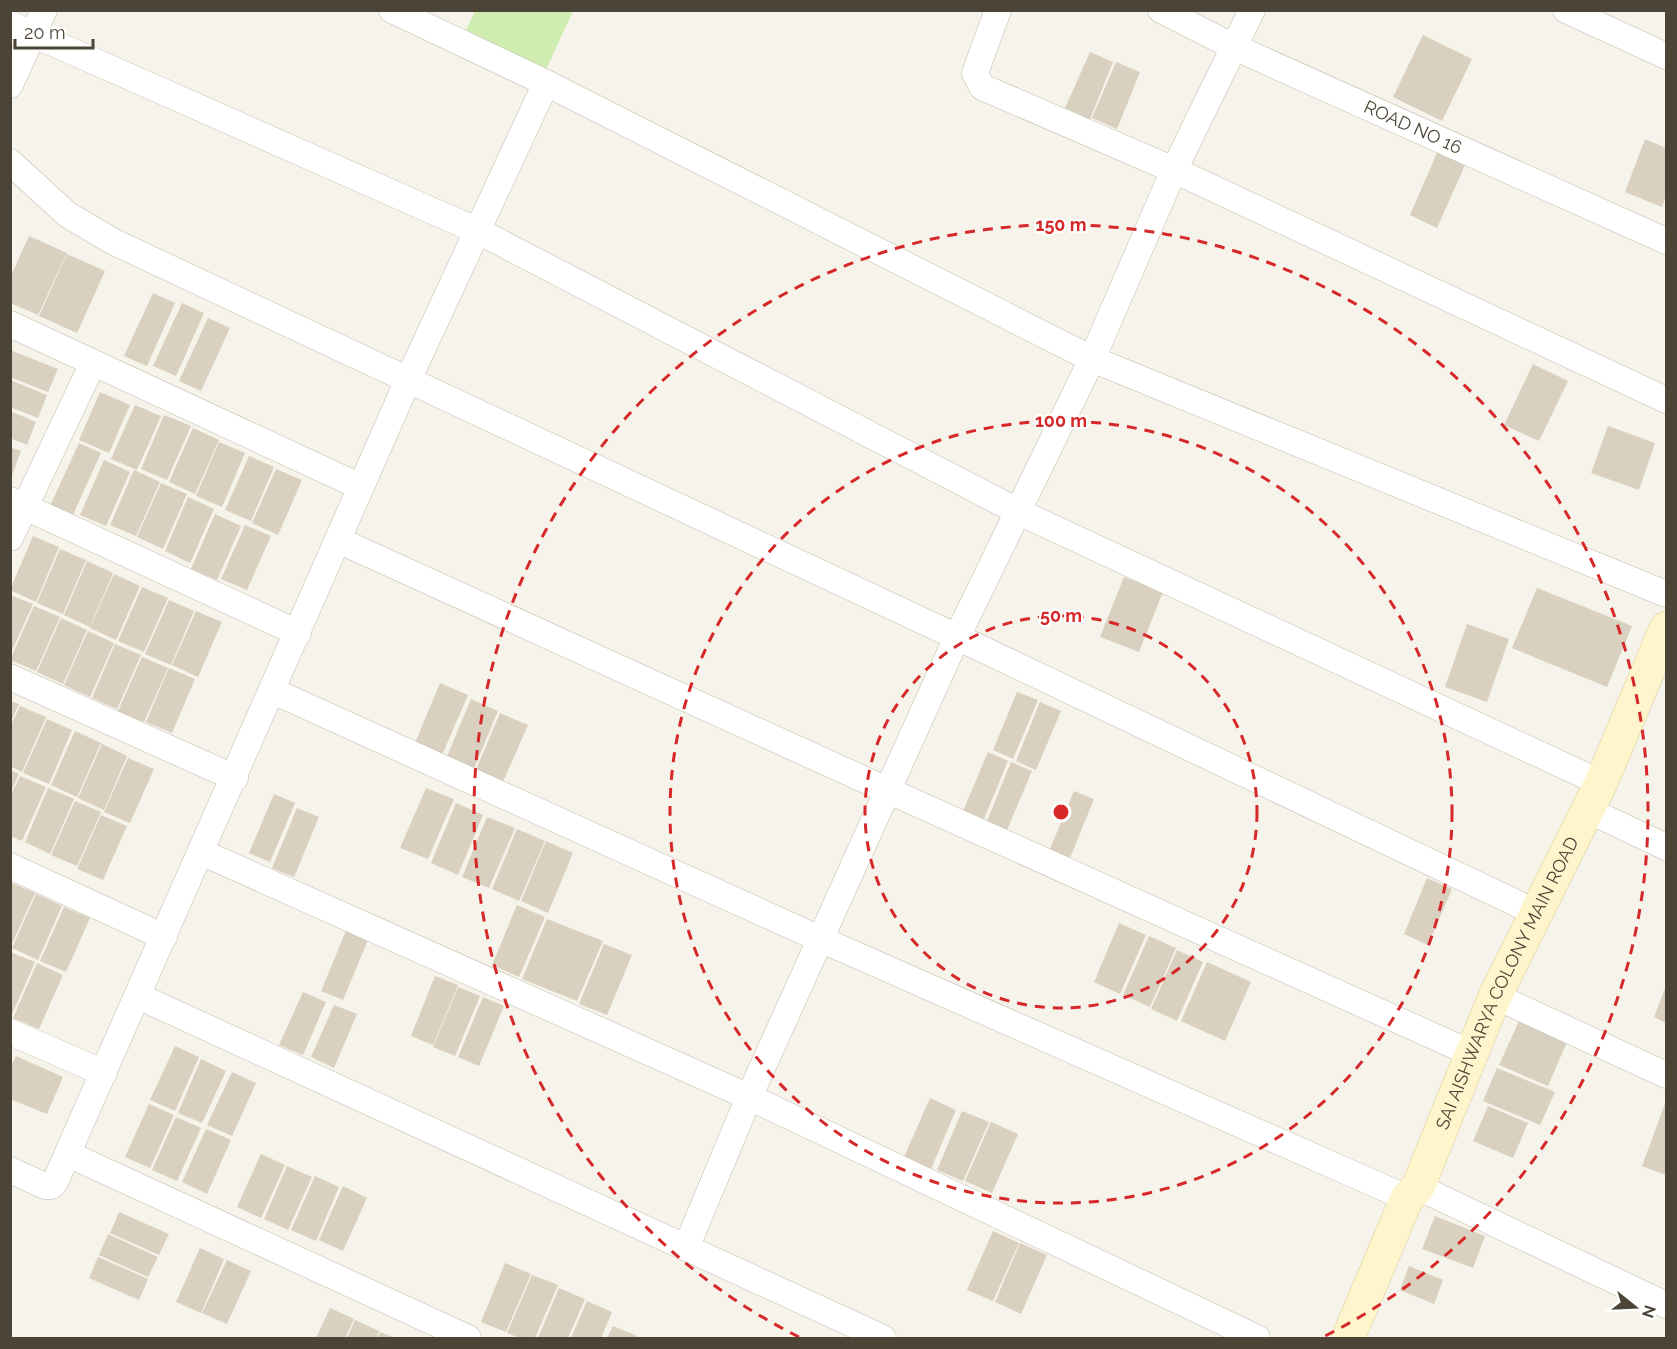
<svg xmlns="http://www.w3.org/2000/svg" width="1677" height="1349" viewBox="0 0 1677 1349" font-family="Raleway,sans-serif">
  <rect width="100%" height="100%" fill="#f6f3eb"/>
  <path fill="#cfedb0" d="M 475,11 L 573,11 L 544,74 L 463,37 Z"/>
  <path fill="#d9d0bf" d="M 1423,35 L 1472,59 L 1442,121 L 1393,97 Z
    M 1090,52 L 1113,62 L 1090,119 L 1065,108 Z
    M 1116,62 L 1140,72 L 1117,129 L 1092,118 Z
    M 1645,139 L 1666,148 L 1666,196 L 1662,207 L 1625,192 Z
    M 1437,153 L 1465,165 L 1437,228 L 1410,215 Z
    M 29,236 L 67,253 L 38,315 L 10,303 L 10,278 Z
    M 67,254 L 105,271 L 77,333 L 39,316 Z
    M 153,293 L 175,303 L 147,366 L 124,356 Z
    M 182,303 L 204,313 L 176,376 L 153,366 Z
    M 208,318 L 230,328 L 201,391 L 179,381 Z
    M 10,350 L 58,369 L 48,392 L 10,377 Z
    M 1533,364 L 1568,381 L 1539,441 L 1504,425 Z
    M 10,380 L 47,395 L 38,418 L 10,407 Z
    M 100,392 L 130,405 L 109,453 L 79,440 Z
    M 135,405 L 161,416 L 137,470 L 111,459 Z
    M 10,411 L 36,422 L 27,445 L 10,438 Z
    M 164,415 L 191,426 L 167,480 L 141,469 Z
    M 1608,426 L 1655,443 L 1639,490 L 1591,473 Z
    M 193,428 L 219,440 L 195,494 L 169,482 Z
    M 219,442 L 245,453 L 222,507 L 196,496 Z
    M 79,443 L 101,453 L 72,517 L 50,506 Z
    M 10,447 L 21,451 L 11,478 L 10,478 Z
    M 249,456 L 274,467 L 251,521 L 225,510 Z
    M 104,460 L 130,472 L 106,526 L 80,515 Z
    M 276,469 L 302,480 L 278,535 L 252,523 Z
    M 134,470 L 160,482 L 136,536 L 110,525 Z
    M 161,483 L 187,494 L 163,549 L 137,537 Z
    M 188,497 L 214,509 L 190,563 L 165,551 Z
    M 215,514 L 241,526 L 217,580 L 191,569 Z
    M 245,525 L 271,536 L 247,590 L 221,579 Z
    M 33,536 L 59,547 L 36,602 L 10,590 Z
    M 60,549 L 86,560 L 63,614 L 37,603 Z
    M 87,561 L 113,573 L 90,627 L 64,615 Z
    M 114,574 L 140,586 L 116,640 L 90,628 Z
    M 1124,577 L 1163,592 L 1139,652 L 1100,637 Z
    M 142,587 L 168,598 L 144,652 L 118,641 Z
    M 1537,588 L 1632,626 L 1607,687 L 1512,648 Z
    M 10,595 L 33,604 L 10,655 Z
    M 169,600 L 194,611 L 171,665 L 145,654 Z
    M 34,606 L 60,617 L 36,671 L 10,660 Z
    M 196,611 L 222,622 L 198,677 L 172,665 Z
    M 61,618 L 87,630 L 63,684 L 37,672 Z
    M 1467,624 L 1509,639 L 1487,702 L 1445,687 Z
    M 88,631 L 114,643 L 90,697 L 64,685 Z
    M 115,644 L 141,655 L 117,709 L 92,698 Z
    M 142,657 L 168,668 L 144,722 L 118,711 Z
    M 169,668 L 195,679 L 172,733 L 146,722 Z
    M 440,683 L 468,695 L 442,755 L 415,743 Z
    M 1017,692 L 1038,700 L 1013,759 L 993,750 Z
    M 471,699 L 498,711 L 473,771 L 446,759 Z
    M 10,701 L 19,704 L 10,723 Z
    M 1040,702 L 1061,711 L 1036,770 L 1016,761 Z
    M 20,706 L 46,717 L 22,772 L 10,766 L 10,727 Z
    M 500,713 L 528,725 L 502,784 L 475,772 Z
    M 47,719 L 72,730 L 49,784 L 23,773 Z
    M 75,731 L 101,743 L 77,797 L 51,785 Z
    M 102,744 L 127,756 L 104,810 L 78,798 Z
    M 988,752 L 1008,761 L 984,819 L 963,811 Z
    M 128,758 L 154,769 L 130,823 L 104,812 Z
    M 1011,762 L 1032,771 L 1007,830 L 987,821 Z
    M 10,770 L 19,774 L 10,794 Z
    M 20,776 L 46,787 L 22,841 L 10,836 L 10,797 Z
    M 48,788 L 74,799 L 50,854 L 25,842 Z
    M 426,788 L 454,799 L 428,859 L 400,848 Z
    M 1074,791 L 1094,799 L 1070,858 L 1050,849 Z
    M 274,794 L 295,803 L 270,862 L 249,853 Z
    M 75,801 L 101,812 L 77,866 L 51,855 Z
    M 456,803 L 483,815 L 458,875 L 431,863 Z
    M 297,808 L 319,817 L 294,877 L 272,868 Z
    M 101,815 L 127,826 L 103,880 L 77,869 Z
    M 487,817 L 515,828 L 489,888 L 462,877 Z
    M 517,829 L 545,841 L 519,901 L 492,889 Z
    M 546,841 L 573,853 L 548,913 L 521,901 Z
    M 1427,878 L 1452,889 L 1428,945 L 1404,934 Z
    M 10,882 L 35,893 L 10,948 Z
    M 36,894 L 62,906 L 38,960 L 12,948 Z
    M 517,905 L 545,917 L 519,977 L 492,965 Z
    M 64,907 L 90,918 L 66,972 L 40,961 Z
    M 547,919 L 603,941 L 577,1001 L 522,979 Z
    M 1119,923 L 1146,935 L 1120,994 L 1094,982 Z
    M 346,931 L 368,940 L 343,1000 L 321,991 Z
    M 1149,936 L 1176,948 L 1150,1007 L 1123,995 Z
    M 604,944 L 632,955 L 607,1015 L 579,1004 Z
    M 1177,950 L 1203,962 L 1177,1021 L 1151,1009 Z
    M 10,952 L 35,962 L 10,1019 Z
    M 1207,962 L 1251,982 L 1225,1041 L 1181,1021 Z
    M 37,963 L 63,975 L 39,1029 L 13,1018 Z
    M 435,976 L 458,985 L 433,1045 L 411,1036 Z
    M 1666,986 L 1666,1023 L 1654,1017 Z
    M 458,987 L 480,996 L 455,1056 L 433,1047 Z
    M 303,992 L 326,1002 L 303,1055 L 279,1045 Z
    M 483,997 L 504,1006 L 479,1066 L 458,1057 Z
    M 334,1005 L 357,1014 L 334,1068 L 311,1057 Z
    M 1519,1021 L 1567,1042 L 1548,1086 L 1499,1065 Z
    M 175,1046 L 199,1057 L 175,1111 L 150,1100 Z
    M 16,1056 L 63,1077 L 47,1114 L 10,1099 L 10,1068 Z
    M 201,1059 L 226,1071 L 202,1123 L 178,1113 Z
    M 1497,1068 L 1555,1092 L 1540,1125 L 1483,1101 Z
    M 232,1072 L 256,1083 L 232,1136 L 207,1125 Z
    M 930,1098 L 956,1110 L 931,1169 L 904,1157 Z
    M 1666,1101 L 1666,1175 L 1642,1166 Z
    M 149,1104 L 174,1115 L 150,1168 L 125,1157 Z
    M 1488,1106 L 1528,1123 L 1513,1158 L 1473,1141 Z
    M 962,1111 L 989,1122 L 963,1181 L 937,1170 Z
    M 176,1117 L 201,1128 L 177,1181 L 152,1170 Z
    M 991,1122 L 1018,1134 L 992,1193 L 965,1181 Z
    M 206,1129 L 231,1140 L 207,1194 L 182,1182 Z
    M 261,1154 L 285,1165 L 261,1218 L 237,1207 Z
    M 287,1166 L 312,1177 L 288,1230 L 264,1219 Z
    M 315,1176 L 339,1187 L 316,1241 L 291,1230 Z
    M 343,1186 L 367,1198 L 343,1251 L 319,1240 Z
    M 119,1212 L 169,1234 L 159,1255 L 110,1233 Z
    M 1435,1216 L 1485,1236 L 1473,1268 L 1422,1249 Z
    M 993,1231 L 1019,1243 L 993,1301 L 967,1290 Z
    M 108,1234 L 158,1257 L 148,1277 L 99,1255 Z
    M 1020,1243 L 1047,1255 L 1021,1314 L 995,1302 Z
    M 200,1248 L 224,1259 L 201,1313 L 176,1302 Z
    M 98,1257 L 148,1279 L 139,1300 L 89,1278 Z
    M 227,1260 L 251,1271 L 227,1324 L 202,1313 Z
    M 505,1263 L 531,1274 L 506,1332 L 481,1322 Z
    M 1409,1266 L 1443,1280 L 1434,1304 L 1400,1290 Z
    M 532,1275 L 558,1285 L 535,1338 L 520,1338 L 507,1333 Z
    M 559,1288 L 585,1299 L 568,1338 L 538,1338 Z
    M 587,1301 L 612,1312 L 601,1338 L 571,1338 Z
    M 330,1308 L 354,1319 L 345,1338 L 316,1338 Z
    M 355,1320 L 379,1331 L 376,1338 L 347,1338 Z
    M 613,1326 L 637,1336 L 636,1338 L 607,1338 Z
    M 380,1332 L 395,1338 L 377,1338 Z"/>
  <g fill="none" stroke-linecap="round" stroke-linejoin="round">
    <g stroke="#c3bcac" stroke-width="27">
      <g id="street">
        <path d="M 392,10 L 546,83 L 1092,359 L 1666,594"/>
        <path d="M 998,10 L 975,73 L 982,87 L 1174,170 L 1666,400"/>
        <path id="s1" d="M 1161,10 L 1234,47 L 1666,241"/>
        <path d="M 1566,10 L 1666,56"/>
        <path d="M 10,24 L 478,231 L 1019,512 L 1601,783"/>
        <path d="M 10,85 L 44,10"/>
        <path d="M 10,162 L 68,215 L 114,242 L 957,637 L 1537,913"/>
        <path d="M 10,324 L 361,487"/>
        <path d="M 10,500 L 298,633"/>
        <path d="M 10,538 L 93,363"/>
        <path d="M 338,540 L 887,790 L 1473,1054"/>
        <path d="M 10,677 L 235,778"/>
        <path d="M 273,691 L 820,939 L 1407,1198"/>
        <path d="M 1588,810 L 1666,847"/>
        <path d="M 201,852 L 749,1097 L 1257,1338"/>
        <path d="M 10,866 L 164,937"/>
        <path d="M 138,996 L 883,1338"/>
        <path d="M 1495,996 L 1666,1075"/>
        <path d="M 10,1032 L 104,1073"/>
        <path d="M 68,1154 L 468,1338"/>
        <path d="M 10,1170 L 45,1186 L 51,1186 L 55,1182 L 408,380 L 546,83"/>
        <path d="M 1418,1187 L 1666,1305"/>
        <path d="M 686,1248 L 749,1097 L 957,637 L 1092,359 L 1174,170 L 1252,10"/>
      </g>
    </g>
    <g stroke="#dacb97" stroke-width="34">
      <g id="secondary">
        <path id="s2" d="M 1348,1338 L 1407,1198 L 1418,1187 L 1495,996 L 1601,783 L 1666,628"/>
      </g>
    </g>
    <use href="#street" stroke="#fff" stroke-width="26"/>
    <use href="#secondary" stroke="#fff5cc" stroke-width="33"/>
  </g>
  <g fill="none" stroke="#d62828" stroke-width="3" stroke-dasharray="10 8">
    <circle cx="1061" cy="812" r="196"/>
    <circle cx="1061" cy="812" r="391"/>
    <path d="M799 1337A587 587 0 1 1 1323 1337"/>
  </g>
  <g text-anchor="middle" stroke-width="4.5" stroke-linejoin="round" paint-order="stroke">
    <g font-size="18" fill="#4c4537" stroke="#fff">
      <text dy="6" stroke="none"><textPath href="#s1" startOffset="278">ROAD NO 16</textPath></text>
      <text dy="6" stroke="none"><textPath href="#s2" startOffset="390">SAI AISHWARYA COLONY MAIN ROAD</textPath></text>
    </g>
  </g>
  <circle cx="1061" cy="812" r="9" fill="#d62828" stroke="#fff" stroke-width="3"/>
  <g font-size="18" text-anchor="middle" font-weight="bold" fill="#d62828" stroke="#fff" stroke-width="4.5" stroke-linejoin="round" paint-order="stroke">
    <text x="1061" y="231">150 m</text>
    <text x="1061" y="427">100 m</text>
    <text x="1061" y="622">50 m</text>
  </g>
  <rect width="1677" height="1349" fill="none" stroke="#4c4537" stroke-width="24"/>
  <g transform="translate(1635 1307) rotate(108)" stroke="#ffffff" stroke-width="4.5" paint-order="stroke">
  <path d="M0-4.5L10 22L0 15L-10 22Z" fill="#4c4537"/>
  <text y="-9" font-size="16" font-weight="bold" text-anchor="middle" fill="#4c4537">N</text>
  </g>
  <path d="M15 39v9h78v-9" fill="none" stroke="#4c4537" stroke-width="3"/>
  <text x="24" y="39" font-size="18" fill="#4c4537" stroke="#ffffff" stroke-width="4.5" paint-order="stroke">20 m</text>
</svg>
